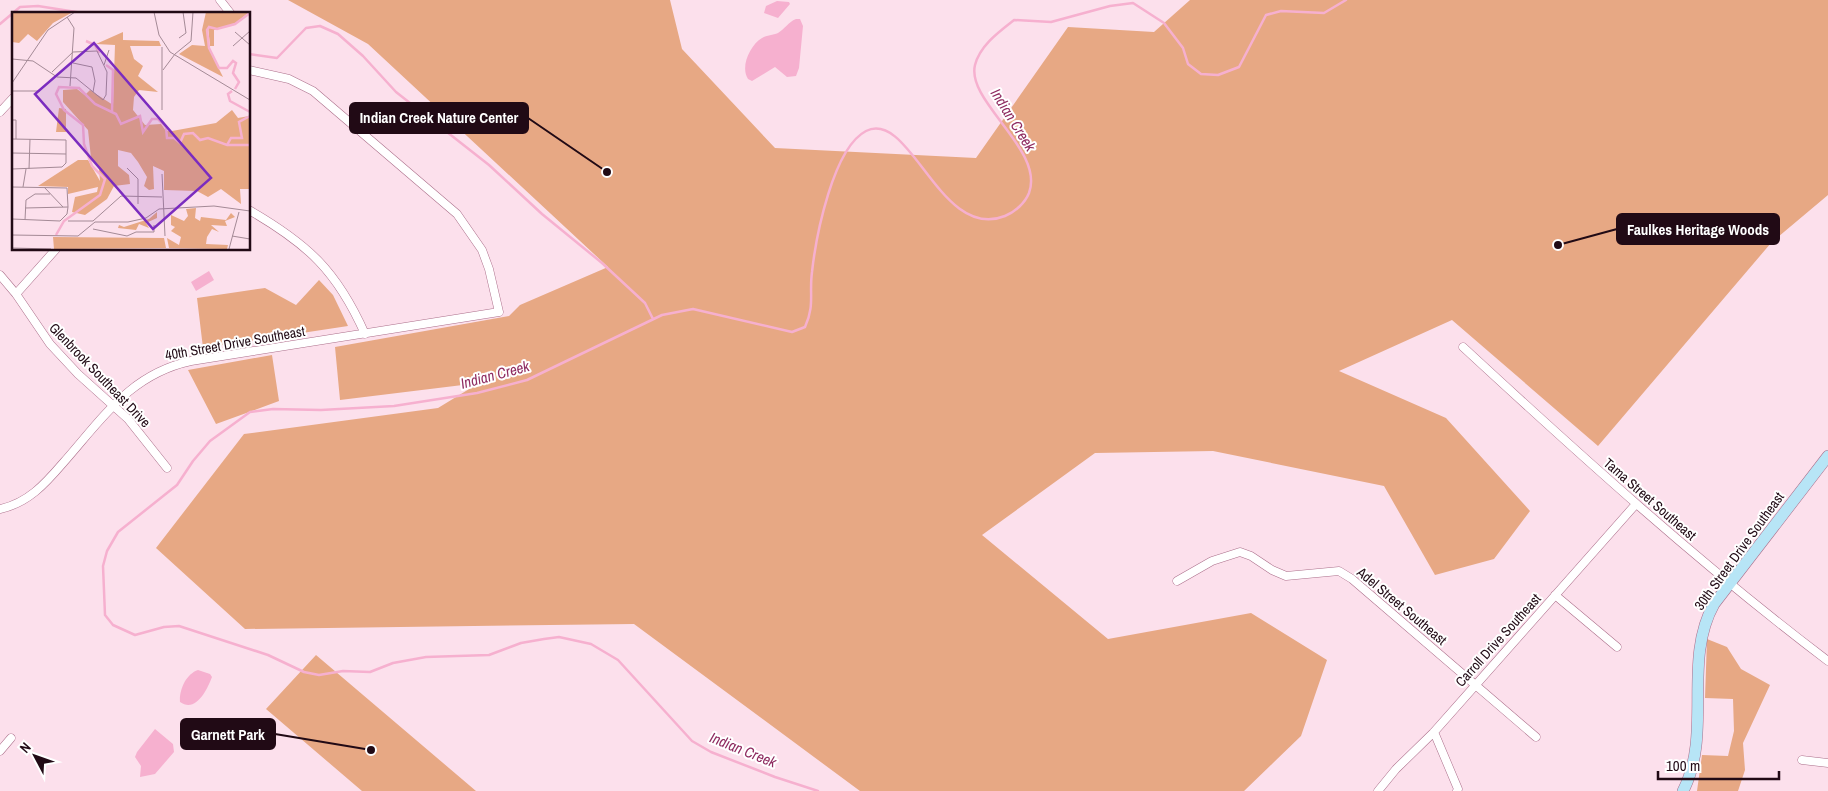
<svg xmlns="http://www.w3.org/2000/svg" width="1828" height="791" viewBox="0 0 1828 791" font-family="'Archivo Narrow',sans-serif">
  <rect width="100%" height="100%" fill="#fce0ec"/>
  <path fill="#e7a884" d="M 288,0 L 670,0 L 682,49 L 775,148 L 976,158 L 1068,27 L 1154,32 L 1190,0 L 1828,0 L 1828,195 L 1771,243 L 1598,446 L 1452,320 L 1339,371 L 1446,418 L 1530,511 L 1494,559 L 1435,575 L 1384,486 L 1213,451 L 1095,453 L 982,535 L 1108,639 L 1251,613 L 1327,660 L 1301,736 L 1244,791 L 860,791 L 634,624 L 245,629 L 156,548 L 244,434 L 438,408 L 479,383 L 340,400 L 335,347 L 509,316 L 520,305 L 608,267 L 368,44 Z
    M 319,280 L 333,295 L 348,326 L 203,348 L 197,298 L 265,288 L 296,305 Z
    M 272,355 L 279,401 L 216,424 L 188,370 Z
    M 1707,639 L 1727,647 L 1741,669 L 1770,685 L 1743,743 L 1745,770 L 1738,791 L 1697,791 L 1702,755 L 1728,756 L 1734,731 L 1733,699 L 1705,698 Z
    M 316,655 L 476,791 L 362,791 L 266,709 Z"/>
  <path fill="#f6b0cf" d="M 777,1 L 789,2 L 790,4 L 778,18 L 764,13 L 766,6 Z
    M 796,19 L 800,19 L 803,26 L 799,68 L 796,76 L 787,77 L 775,67 L 752,81 L 748,79 C 740,67 750,45 762,38 C 767,35 773,35 778,33 C 785,29 788,22 796,19 Z
    M 209,271 L 214,280 L 196,291 L 191,282 Z
    M 198,670 L 210,674 L 212,677 C 207,690 196,713 180,702 C 179,690 186,674 198,670 Z
    M 155,729 L 173,744 L 174,752 L 155,774 L 140,777 L 141,766 L 135,757 L 137,752 Z"/>
  <g fill="none" stroke-linecap="round" stroke-linejoin="round">
    <path stroke="#f6b0cf" stroke-width="2.5" d="M 0,24 L 20,7 L 38,6 L 89,14
      M 249,54 L 277,58 L 306,28 L 320,26 L 338,34 L 363,56 L 396,92 L 489,165 L 542,214 L 602,263 L 645,303 L 653,319
      M 818,791 L 775,777 L 711,752 L 692,741 L 618,660 L 591,644 L 559,637 L 544,639 L 521,643 L 489,655 L 426,657 L 393,663 L 370,672 L 343,671 L 319,675 L 304,672 L 268,655 L 179,626 L 164,627 L 135,635 L 113,625 L 105,615 L 103,566 L 107,551 L 118,532 L 177,485 L 193,461 L 210,441 L 250,412 L 273,409 L 321,410 L 394,406 L 477,393 L 527,380 L 662,315 L 693,309 L 792,332 L 805,327 C 815,305 809,294 812,272 C 816,236 833,148 866,131 C 911,109 940,242 1005,216 C 1015,212 1025,203 1029,193 C 1045,150 966,102 975,65 C 980,45 1000,31 1014,20 L 1051,22 L 1110,6 L 1133,3 L 1164,23 L 1183,48 L 1188,64 L 1201,74 L 1218,75 L 1239,67 L 1266,15 L 1281,11 L 1324,13 L 1346,0"/>
    <g stroke="#ab6e8a" stroke-width="9">
      <path id="street" d="M 220,0 L 231,14
        M 0,112 L 14,97
        M 249,210 C 308,244 337,271 365,334
        M 0,275 L 16,294 L 50,344 L 78,374 L 128,419 L 167,468
        M 16,294 L 56,249
        M 1463,347 C 1581,456 1700,564 1828,661
        M 0,509 C 28,503 45,484 63,463 C 102,419 130,374 191,361 L 499,312 L 489,269 L 482,250 L 457,214 L 313,91 L 289,79 L 249,70
        M 1177,581 L 1212,561 L 1240,552 L 1251,556 L 1272,570 L 1286,576 L 1339,571 L 1352,579 L 1536,737
        M 1555,595 L 1617,647
        M 1434,732 L 1458,789 L 1457,791
        M 0,751 L 11,738
        M 1802,760 L 1828,763
        M 1378,791 L 1396,769 L 1434,732 L 1636,504"/>
    </g>
    <g stroke="#ab6e8a" stroke-width="12">
      <path id="secondary" d="M 1683,791 C 1713,733 1682,661 1714,604 L 1828,456"/>
    </g>
    <use href="#street" stroke="#fff" stroke-width="8"/>
    <use href="#secondary" stroke="#b7e5f6" stroke-width="11"/>
  </g>
  <g text-anchor="middle" stroke-width="4" stroke-linejoin="round" paint-order="stroke">
    <g font-size="14" fill="#210a15" stroke="#fff">
      <text transform="translate(235 343) rotate(-10)" y="5">40th Street Drive Southeast</text>
      <text transform="translate(100 375) rotate(46)" y="5">Glenbrook Southeast Drive</text>
      <text transform="translate(1650 499) rotate(41)" y="5">Tama Street Southeast</text>
      <text transform="translate(1739 551) rotate(-54)" y="5">30th Street Drive Southeast</text>
      <text transform="translate(1402 606) rotate(40)" y="5">Adel Street Southeast</text>
      <text transform="translate(1498 640) rotate(-48)" y="5">Carroll Drive Southeast</text>
    </g>
    <g font-size="15" font-style="italic" fill="#8f2c61" stroke="#fff">
      <text transform="translate(1013 120) rotate(58)" y="5">Indian Creek</text>
      <text transform="translate(495 375) rotate(-15)" y="5">Indian Creek</text>
      <text transform="translate(743 750) rotate(22)" y="5">Indian Creek</text>
    </g>
  </g>
  <g transform="translate(12 12)">
    <rect width="238" height="238" fill="#fce0ec"/>
    <path d="M 0,0 L 61,0 L 41,11 L 25,29 L 16,22 L 7,31 L 0,30 ZM 194,0 L 237,0 L 222,13 L 202,18 L 202,34 L 198,34 L 196,14 L 196,35 L 211,65 L 167,42 L 180,33 L 193,34 L 190,18 ZM 111,20 L 111,28 L 147,29 L 149,34 L 118,34 L 122,47 L 131,54 L 126,64 L 146,80 L 127,78 L 122,85 L 121,98 L 133,113 L 149,112 L 154,119 L 160,119 L 204,111 L 220,98 L 226,106 L 237,104 L 237,177 L 228,177 L 229,192 L 209,177 L 196,185 L 185,179 L 152,178 L 152,159 L 141,154 L 142,177 L 137,178 L 132,174 L 135,165 L 126,150 L 119,141 L 106,138 L 106,154 L 117,163 L 118,172 L 102,174 L 95,187 L 73,203 L 60,200 L 63,185 L 85,180 L 86,175 L 56,182 L 56,175 L 26,174 L 66,148 L 76,148 L 88,169 L 87,157 L 79,146 L 76,118 L 51,90 L 51,78 L 65,77 L 83,91 L 74,82 L 78,78 L 101,93 L 103,33 L 84,32 ZM 47,96 L 54,97 L 54,120 L 44,120 ZM 184,196 L 183,206 L 188,209 L 189,205 L 214,208 L 219,201 L 223,205 L 213,209 L 215,214 L 199,213 L 207,220 L 200,217 L 195,225 L 194,232 L 216,233 L 215,237 L 157,236 L 155,226 L 167,233 L 169,225 L 159,219 L 163,215 L 159,213 L 159,203 L 172,209 L 176,204 L 174,197 ZM 145,200 L 145,206 L 134,211 L 137,216 L 127,212 L 124,218 L 106,216 L 107,213 L 112,215 L 137,207 ZM 41,225 L 152,226 L 154,236 L 42,237 Z" fill="#e7a884"/>
    <path fill="none" stroke="#f6b0cf" stroke-width="2.5" d="M 74,29 L 83,33 L 87,41M 94,53 L 101,58 L 100,100M 223,77 L 227,70 L 221,61 L 224,51 L 221,49 L 215,56 L 207,56 L 197,36 L 195,18 L 197,15 L 205,17 L 223,12 L 238,1M 220,79 L 216,82 L 218,89 L 238,100M 216,133 L 238,133M 44,223 L 52,209 L 88,183 L 93,167 L 80,154 L 72,132 L 71,113 L 52,98 L 44,82 L 47,75 L 67,76 L 83,92 L 104,102 L 109,112 L 128,104 L 131,120 L 140,107 L 146,107 L 154,115 L 155,126 L 162,126 L 168,131 L 172,122 L 181,121 L 188,128 L 196,126 L 215,133 L 219,126 L 230,126 L 227,110 L 238,104"/>
    <path fill="none" stroke="#a48a96" stroke-width="1" d="M 142,0 L 147,23 L 158,40 L 238,88M 55,5 L 62,16 L 58,74M 223,20 L 238,33M 167,26 L 174,21 L 171,0M 221,34 L 238,19M 150,35 L 150,98M 0,47 L 21,49 L 45,65 L 64,66 L 91,88 L 94,83 L 95,60 L 85,39 L 61,40 L 40,60M 61,51 L 80,55 L 83,69 L 81,80M 92,53 L 97,38M 151,58 L 163,42 L 179,29 L 181,0M 0,71 L 36,18 L 63,0M 0,79 L 28,79M 0,108 L 4,108 L 4,127M 0,127 L 54,128 L 54,151 L 50,155 L 0,157M 0,141 L 54,142M 115,156 L 126,167 L 126,192M 17,157 L 18,127M 150,162 L 153,224M 0,175 L 55,176 L 56,195 L 55,202 L 48,209 L 0,207M 11,175 L 14,157M 32,175 L 51,195M 13,196 L 56,195M 13,208 L 14,188 L 23,182 L 38,182M 56,209 L 81,209 L 109,184 L 150,185M 81,217 L 115,224 L 124,220 L 142,220 L 142,213M 0,223 L 66,224 L 83,210 L 116,210 L 134,206 L 147,197 L 202,194 L 238,199M 220,224 L 238,227M 0,236 L 39,237M 217,237 L 227,200"/>
    <path fill="#7b2cbf" fill-opacity="0.15" stroke="#7b2cbf" stroke-width="2.5" d="M 82,31 L 199,166 L 141,217 L 23,82 Z"/>
    <rect width="238" height="238" fill="none" stroke="#210a15" stroke-width="2.5"/>
  </g>
  <path fill="none" stroke="#210a15" stroke-width="2" d="M607 172L528 118M1558 245L1617 229M371 750L275 734"/>
  <g fill="#210a15" stroke="#fff" stroke-width="2">
    <circle cx="607" cy="172" r="5"/>
    <circle cx="1558" cy="245" r="5"/>
    <circle cx="371" cy="750" r="5"/>
  </g>
  <g fill="#210a15" stroke="#210a15" stroke-width="2">
    <rect x="350" y="103" width="178" height="30" rx="5"/>
    <rect x="1617" y="214" width="162" height="30" rx="5"/>
    <rect x="181" y="719" width="94" height="30" rx="5"/>
  </g>
  <g font-size="15" text-anchor="middle" font-weight="bold" fill="#fff">
    <text x="439" y="123">Indian Creek Nature Center</text>
    <text x="1698" y="235">Faulkes Heritage Woods</text>
    <text x="228" y="740">Garnett Park</text>
  </g>
  <g transform="translate(35 756) rotate(311)" stroke="#ffffff" stroke-width="4" paint-order="stroke">
  <path d="M0-4L9 19L0 12L-9 19Z" fill="#210a15"/>
  <text y="-8" font-size="14" font-weight="bold" text-anchor="middle" fill="#210a15">N</text>
  </g>
  <path d="M1658 771v8h121v-8" fill="none" stroke="#210a15" stroke-width="2.5"/>
  <text x="1666" y="771" font-size="15" fill="#210a15" stroke="#ffffff" stroke-width="4" paint-order="stroke">100 m</text>
</svg>
